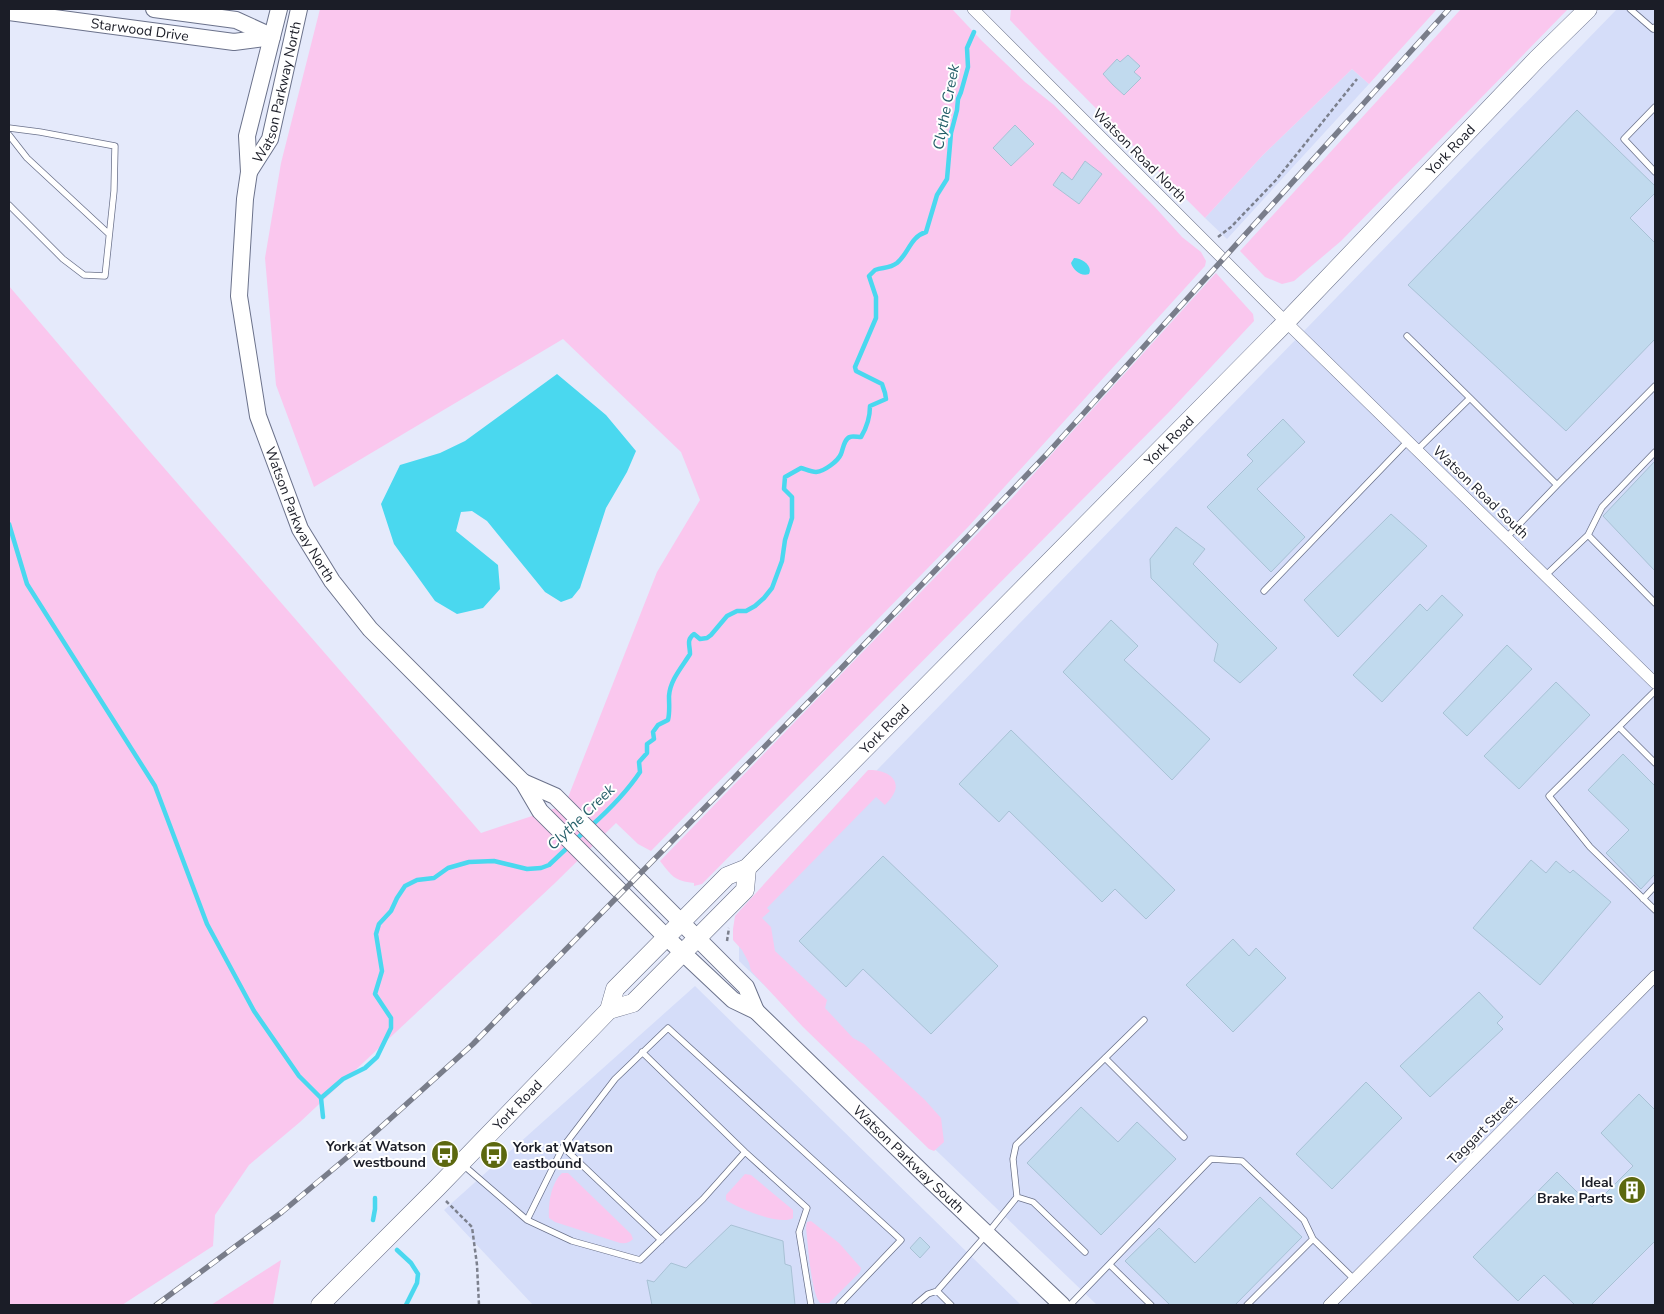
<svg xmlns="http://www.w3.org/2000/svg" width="1664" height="1314" viewBox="0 0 1664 1314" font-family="'Nunito Sans',sans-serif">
  <rect width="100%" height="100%" fill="#e5eafb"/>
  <path fill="#d5ddf9" d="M 1617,9 L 1655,9 L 1655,1305 L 1097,1305 L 739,961 L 739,912 Z
    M 1352,69 L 1369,84 L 1227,239 L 1205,218 L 1263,155 Z
    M 695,986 L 1021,1305 L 533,1305 L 444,1210 Z"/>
  <path fill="#fac7ee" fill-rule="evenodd" d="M 320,9 L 952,9 L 982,41 L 1025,82 L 1054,105 L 1154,206 L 1182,237 L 1201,252 L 1206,261 L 1205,266 L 968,527 L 651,851 L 638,844 L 616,823 L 555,883 L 300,1122 L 249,1165 L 215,1215 L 213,1246 L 122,1305 L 9,1305 L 9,286 L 145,446 L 481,833 L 565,805 L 657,572 L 700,500 L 681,452 L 563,339 L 314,487 L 276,385 L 265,258 L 281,163 ZM 1015,125 L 1034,144 L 1011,166 L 993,148 Z
    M 1011,9 L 1437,9 L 1369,84 L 1352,69 L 1263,155 L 1205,218 L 1044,56 L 1010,20 Z
    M 1461,9 L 1568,9 L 1341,241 L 1294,281 L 1282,284 L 1265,277 L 1240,251 Z
    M 1216,273 L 1253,314 L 1254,321 L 1170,411 L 702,884 L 694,886 L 694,883 C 674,881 672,876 660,861 L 1012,498 Z
    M 868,770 C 880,769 900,775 895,791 C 893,796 889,801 885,805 L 876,797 L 767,908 L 770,911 L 762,918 L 771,927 L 775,951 L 827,1000 L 825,1008 L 853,1038 L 864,1044 L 925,1100 L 941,1118 L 944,1142 L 934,1151 L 929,1149 L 803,1027 L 751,971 L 749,963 L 742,950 L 733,940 L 733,929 L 735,916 Z
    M 562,1173 L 568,1173 L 631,1234 L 633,1239 C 628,1244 623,1244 617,1242 L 555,1222 L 549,1218 C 548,1204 551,1183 562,1173 Z
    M 745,1174 L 751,1175 L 793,1210 L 793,1218 C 781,1226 737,1208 726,1200 L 726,1195 Z
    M 811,1221 L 839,1243 L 861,1268 L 860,1272 L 829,1303 L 820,1303 C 811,1293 808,1244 806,1228 L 807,1222 Z
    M 281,1260 L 273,1305 L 211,1305 Z"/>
  <path fill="#4ad8ef" d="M 1074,258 C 1082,258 1093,266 1089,274 C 1081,277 1073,270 1071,263 Z
    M 557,374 L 606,415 L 636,451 L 627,472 L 606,508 L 580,588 L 572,598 L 561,602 L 545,592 L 487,521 L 472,511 L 461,512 L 456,531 L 498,565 L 500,589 L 483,608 L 457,614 L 435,601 L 394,544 L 381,504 L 400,465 L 440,453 L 465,441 Z"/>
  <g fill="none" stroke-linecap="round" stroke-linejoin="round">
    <path stroke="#4ad8ef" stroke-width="4.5" d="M 9,524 L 27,584 L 155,786 L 207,924 L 254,1011 L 299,1076 L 321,1098
      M 591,826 C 610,809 626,793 640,772 L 639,762 L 647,753 L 647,744 L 654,739 L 653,732 L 658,725 L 668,720 C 670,712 669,705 669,696 C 670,680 682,667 690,654 C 690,645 686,640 694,634 L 700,639 L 707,638 L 711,635 L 727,616 L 737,611 L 746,611 L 755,606 L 764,598 L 772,588 L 782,561 L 785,540 L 792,518 L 792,497 L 784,489 L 785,477 L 801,468 C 805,469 811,472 816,472 C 825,471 838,461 841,454 C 843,449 844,439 850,437 C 852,436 858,437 861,437 C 867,427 870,418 870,406 L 886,399 L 885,393 L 882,384 L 856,371 L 855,367 L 876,318 L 876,297 L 869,276 L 875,270 C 883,267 889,269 897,263 C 909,253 910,237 926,232 L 937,195 L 947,179 L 951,133 L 957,110 L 958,99 L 961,92 L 968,67 L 967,48 L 974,32
      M 323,1117 L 321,1098 L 343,1079 L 365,1068 L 377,1057 L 391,1028 L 391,1018 L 375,994 L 382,971 L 376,934 L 379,924 L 391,911 L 397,898 L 405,886 L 417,880 L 434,878 L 448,868 L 469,862 L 494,861 L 527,869 L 541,868 L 549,865 L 585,831
      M 373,1220 L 375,1209 L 375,1198
      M 397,1250 L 411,1263 L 418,1274 L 417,1283 L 406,1305"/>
  </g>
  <path fill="#c1daee" stroke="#a8c1d5" d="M 1128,55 L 1140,66 L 1134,72 L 1141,78 L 1124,95 L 1113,85 L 1103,74 L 1117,59 L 1120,62 Z
    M 1577,110 L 1655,186 L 1655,193 L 1630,218 L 1655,243 L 1655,339 L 1566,431 L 1408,285 Z
    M 1015,125 L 1034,144 L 1011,166 L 993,148 Z
    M 1085,161 L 1102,174 L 1079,204 L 1053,185 L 1062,172 L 1072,180 Z
    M 1283,419 L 1305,442 L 1257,489 L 1305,537 L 1271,572 L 1207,507 L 1253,461 L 1247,455 Z
    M 1655,461 L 1655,571 L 1603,516 Z
    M 1391,514 L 1427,546 L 1338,637 L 1304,600 Z
    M 1176,527 L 1205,549 L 1193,564 L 1277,648 L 1240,683 L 1214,661 L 1218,644 L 1151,578 L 1150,559 Z
    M 1442,595 L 1463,615 L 1382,702 L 1353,675 L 1420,604 L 1427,611 Z
    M 1111,620 L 1138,646 L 1124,660 L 1210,739 L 1172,780 L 1063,672 Z
    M 1507,645 L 1532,669 L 1467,736 L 1443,713 Z
    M 1556,682 L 1590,715 L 1519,789 L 1484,756 Z
    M 1011,730 L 1175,890 L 1146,919 L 1115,889 L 1102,902 L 1009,811 L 999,822 L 959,784 Z
    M 1623,754 L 1655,786 L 1655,874 L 1641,889 L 1606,853 L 1629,830 L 1588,790 Z
    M 883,856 L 998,966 L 931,1034 L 863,969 L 846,987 L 799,941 Z
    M 1531,860 L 1546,873 L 1556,861 L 1570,873 L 1573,870 L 1611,902 L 1540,985 L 1473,928 Z
    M 1233,939 L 1249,956 L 1256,948 L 1286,978 L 1233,1032 L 1186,985 Z
    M 1479,992 L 1503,1017 L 1497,1023 L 1503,1029 L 1430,1097 L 1400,1066 Z
    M 1366,1082 L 1402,1118 L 1332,1189 L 1296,1154 Z
    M 1639,1094 L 1655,1110 L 1655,1241 L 1591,1305 L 1575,1305 L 1544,1275 L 1518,1301 L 1473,1257 L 1557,1172 L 1592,1207 L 1633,1166 L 1601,1133 Z
    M 1081,1107 L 1118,1142 L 1137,1122 L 1176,1159 L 1101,1235 L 1027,1163 Z
    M 1260,1197 L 1302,1237 L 1235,1305 L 1170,1305 L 1125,1261 L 1159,1228 L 1195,1263 Z
    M 731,1225 L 783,1241 L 785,1264 L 791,1266 L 795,1305 L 652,1305 L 647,1280 L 654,1282 L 671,1263 L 686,1268 Z
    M 920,1237 L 930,1247 L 920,1258 L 910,1248 Z"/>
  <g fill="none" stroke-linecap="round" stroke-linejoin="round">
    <g stroke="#6b728b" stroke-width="7">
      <path id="lane" d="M 1630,9 L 1653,29 L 1655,27
        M 1655,107 L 1624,139 L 1655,172
        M 9,128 L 40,132 L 115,146 L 114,191 L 105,276 L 84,275 L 63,259 L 9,205
        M 9,135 L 27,158 L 109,234
        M 1407,336 L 1470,398 L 1417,450
        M 1470,398 L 1557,485 L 1507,537
        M 1557,485 L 1655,386
        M 1588,535 L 1655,603
        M 1546,575 L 1588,535 L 1602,507 L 1655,452
        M 1264,591 L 1408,441
        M 1655,691 L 1549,796 L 1590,847 L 1655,910
        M 1619,727 L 1655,763
        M 1643,899 L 1655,886
        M 642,1052 L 745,1152 L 807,1208 L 799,1232 L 811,1305
        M 1105,1058 L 1184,1137
        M 462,1164 L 527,1220 L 572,1241 L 640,1260 L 703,1199 L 745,1152
        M 1017,1197 L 1033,1202 L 1085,1252
        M 527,1220 L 563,1147
        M 661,1240 L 563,1147 L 615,1079 L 668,1028 L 901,1240 L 839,1305
        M 1110,1265 L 1151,1305
        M 915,1305 L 928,1294 L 937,1291
        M 951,1305 L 937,1291 L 987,1234 L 1017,1197 L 1013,1159 L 1016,1145 L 1144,1020
        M 1070,1305 L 1211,1159 L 1242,1161 L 1304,1220 L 1313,1239 L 1355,1280
        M 1247,1305 L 1313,1239"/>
    </g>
    <g stroke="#6b728b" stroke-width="12">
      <path id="street" d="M 973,9 L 1286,322 L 1655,683
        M 1329,1305 L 1655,976"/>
    </g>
    <g stroke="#6b728b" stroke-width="18">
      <g id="secondary">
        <path d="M 154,9 L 236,20 L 271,36"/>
        <path id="s1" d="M 279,9 L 247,136 L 249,172 L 245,199 L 239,296 L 258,416 L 300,529 L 332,581 L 370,629 L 523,782 L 540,811 L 666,937 L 733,1000 L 756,1011 L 927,1177 L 1062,1305"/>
        <path id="s2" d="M 9,12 L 234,42 L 272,37"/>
        <path id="s3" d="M 249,172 L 270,139 L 299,9"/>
        <path d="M 523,782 L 555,796 L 746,987 L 756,1011"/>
      </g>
    </g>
    <g stroke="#6b728b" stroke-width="19">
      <g id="primary">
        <path d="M 609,1010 L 633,1003 L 745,890 L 747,868"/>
        <path id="s4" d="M 320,1305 L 437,1188 L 609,1010 L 615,989 L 727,876 L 747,868 L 1286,322 L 1537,59 L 1588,9"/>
      </g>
    </g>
    <path stroke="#7c808d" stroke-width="2.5" stroke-dasharray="4 2.5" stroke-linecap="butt" d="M 1218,237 L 1231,227 L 1276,180 L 1357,79
      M 727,941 L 729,928
      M 446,1201 L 472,1227 L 477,1265 L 479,1305"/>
    <use href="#lane" stroke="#fff" stroke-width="5.5"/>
    <use href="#street" stroke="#fff" stroke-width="11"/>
    <use href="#secondary" stroke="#fff" stroke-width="16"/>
    <use href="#primary" stroke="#fff" stroke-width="18"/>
    <g stroke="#797d8a" stroke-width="5.5">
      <path id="rail" d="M 156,1305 L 282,1212 L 350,1155 L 473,1044 L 832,678 L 1046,455 L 1449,9"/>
    </g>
    <use href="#rail" stroke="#fff" stroke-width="4" stroke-dasharray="11" stroke-linecap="butt"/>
  </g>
  <defs>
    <g id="bus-disc" transform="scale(1.4375)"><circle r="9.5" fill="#5c680f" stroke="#fff"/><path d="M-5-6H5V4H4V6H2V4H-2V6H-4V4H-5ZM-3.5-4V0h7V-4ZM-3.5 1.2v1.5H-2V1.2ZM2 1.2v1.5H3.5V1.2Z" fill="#fff"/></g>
    <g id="building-disc" transform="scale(1.4375)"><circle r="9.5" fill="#5c680f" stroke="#fff"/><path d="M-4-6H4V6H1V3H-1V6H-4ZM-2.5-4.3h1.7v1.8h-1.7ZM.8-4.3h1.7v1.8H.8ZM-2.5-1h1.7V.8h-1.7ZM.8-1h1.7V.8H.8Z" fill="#fff"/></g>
  </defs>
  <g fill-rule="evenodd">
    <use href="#bus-disc" x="445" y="1154"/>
    <use href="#bus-disc" x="494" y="1155"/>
    <use href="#building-disc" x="1632" y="1190"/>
  </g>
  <g text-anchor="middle" stroke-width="4" stroke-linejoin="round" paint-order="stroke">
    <g font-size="14" fill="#1b1d27" stroke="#fff">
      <text dy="5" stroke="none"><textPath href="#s2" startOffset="132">Starwood Drive</textPath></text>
      <text dy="5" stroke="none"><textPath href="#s3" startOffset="86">Watson Parkway North</textPath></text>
      <text dy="5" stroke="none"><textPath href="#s4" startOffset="1621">York Road</textPath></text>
      <text transform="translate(1140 155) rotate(45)" y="5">Watson Road North</text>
      <text dy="5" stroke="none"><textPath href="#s4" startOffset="1216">York Road</textPath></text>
      <text transform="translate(1481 492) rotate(44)" y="5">Watson Road South</text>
      <text dy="5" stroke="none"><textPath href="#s1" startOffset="520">Watson Parkway North</textPath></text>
      <text dy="5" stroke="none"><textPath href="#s4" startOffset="811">York Road</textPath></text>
      <text dy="5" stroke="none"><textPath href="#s4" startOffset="281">York Road</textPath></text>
      <text transform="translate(1482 1130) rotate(-45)" y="5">Taggart Street</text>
      <text dy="5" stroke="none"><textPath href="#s1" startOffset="1414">Watson Parkway South</textPath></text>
    </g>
    <g font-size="14" font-weight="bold" fill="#1b1d27" stroke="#fff" text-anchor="end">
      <text x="426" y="1151">York at Watson<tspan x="426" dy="16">westbound</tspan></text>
      <text x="513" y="1152" text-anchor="start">York at Watson<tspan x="513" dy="16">eastbound</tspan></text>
      <text x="1613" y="1187">Ideal<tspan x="1613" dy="16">Brake Parts</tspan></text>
    </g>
    <g font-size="15" font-style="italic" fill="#26606a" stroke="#fff">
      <text transform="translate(946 107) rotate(-79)" y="5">Clythe Creek</text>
      <text transform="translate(581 817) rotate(-44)" y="5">Clythe Creek</text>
    </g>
  </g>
  <rect width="1664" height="1314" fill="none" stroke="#1b1d27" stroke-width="20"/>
</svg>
